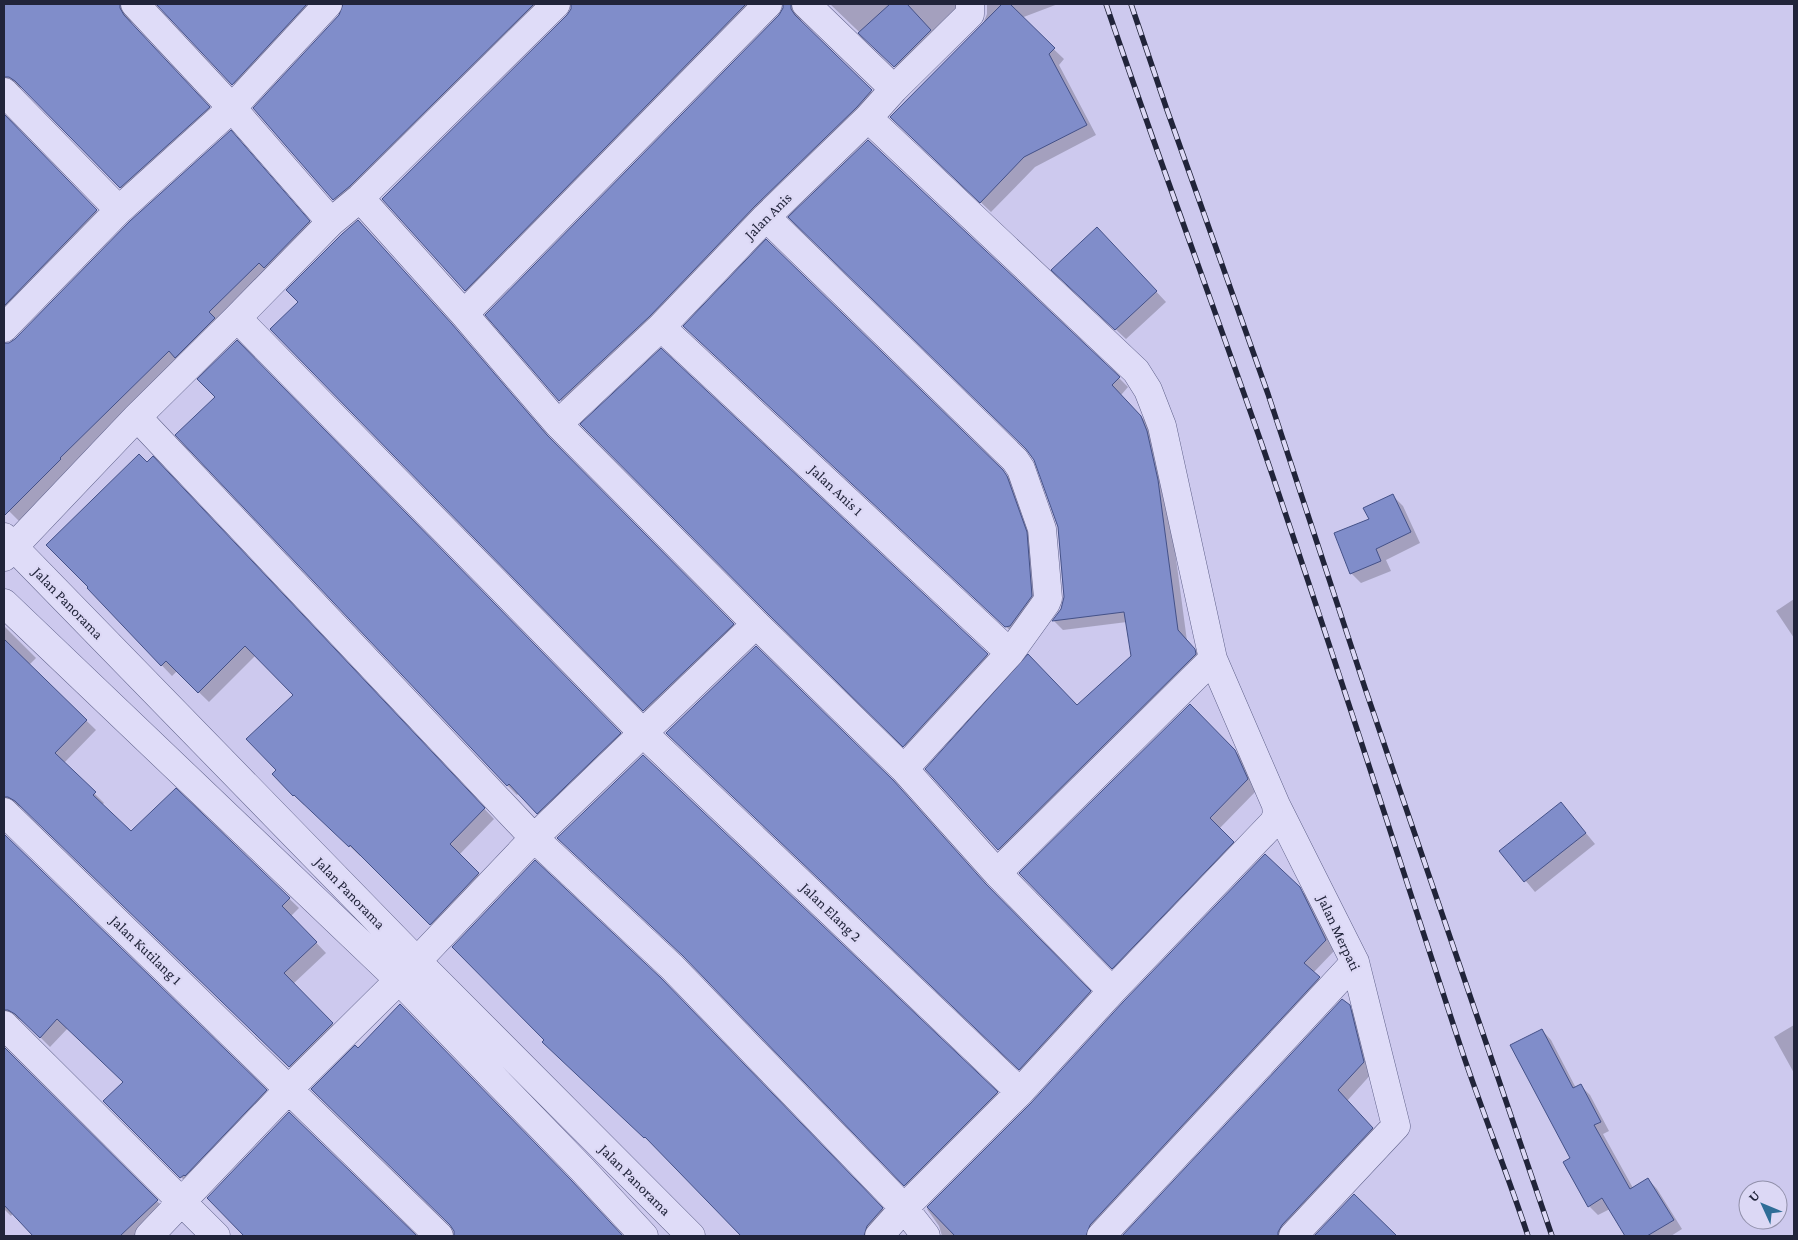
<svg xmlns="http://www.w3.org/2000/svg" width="1798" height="1240" viewBox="0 0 1798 1240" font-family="'Crimson Pro',serif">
  <rect width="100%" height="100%" fill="#cdc9ee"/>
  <path fill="#0003" d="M 4,4 L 134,4 L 130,10 L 130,19 L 133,26 L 219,118 L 131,198 L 26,90 L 19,87 L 10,87 L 4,90 Z
    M 158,4 L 326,4 L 243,94 Z
    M 344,4 L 554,4 L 344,209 L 334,199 L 341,15 L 345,7 Z
    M 572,4 L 766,4 L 475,300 L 465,290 L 568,16 L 572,9 Z
    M 784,4 L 804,4 L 800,11 L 801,20 L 804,26 L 881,101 L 570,411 L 487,315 L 780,16 L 784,9 Z
    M 830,4 L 969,4 L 905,76 Z
    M 987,4 L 1058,4 L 1021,18 L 1064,59 L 1059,65 L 1096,135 L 1035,167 L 991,212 L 902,127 L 982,26 L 987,14 Z
    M 4,116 L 106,221 L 4,326 Z
    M 241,142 L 319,232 L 180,361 L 69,469 L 70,470 L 19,521 L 4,506 L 4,344 L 8,344 L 16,340 Z
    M 358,221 L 462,336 L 557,446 L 743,635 L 654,720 L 272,329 L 299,302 Z
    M 1107,239 L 1166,302 L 1126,339 L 1063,280 Z
    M 695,336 L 1002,471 L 1013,482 L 1036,544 L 1042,606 L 1016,636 Z
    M 237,342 L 630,743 L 547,823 L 519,793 L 517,795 L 507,785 L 216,397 Z
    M 1119,378 L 1128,387 L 1121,395 L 1151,427 L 1167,491 L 1187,641 L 1204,660 L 1008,859 L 927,769 L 1077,707 L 1132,656 L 1127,622 L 1063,630 L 1054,621 L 1062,609 L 1065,597 L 1059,527 L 1037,463 Z
    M 147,464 L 163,468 L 494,819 L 459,855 L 488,884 L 441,934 L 361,855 L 360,856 L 305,804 L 304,805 L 273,774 L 277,770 L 295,695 L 256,655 L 209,702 L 177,671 L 172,676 L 88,588 Z
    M 1392,495 L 1403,506 L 1420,543 L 1386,560 L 1391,571 L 1361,583 L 1351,573 L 1371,520 Z
    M 1794,599 L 1794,638 L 1776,611 Z
    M 778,622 L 987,655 L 997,664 L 914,755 Z
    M 4,626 L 36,658 L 29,665 L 96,730 L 64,763 L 104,803 L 102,805 L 131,833 L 176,790 L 299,908 L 291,916 L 326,953 L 293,984 L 342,1034 L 299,1076 L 26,810 L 19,806 L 10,806 L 4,810 Z
    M 1190,706 L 1245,761 L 1257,790 L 1219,829 L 1243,852 L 1123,978 L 1021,873 Z
    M 677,743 L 995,895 L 1100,1002 L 1030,1079 Z
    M 1561,803 L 1595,844 L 1535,892 L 1501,851 Z
    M 4,835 L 275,1100 L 191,1187 L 104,1101 L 125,1082 L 68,1028 L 50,1047 L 26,1023 L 19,1019 L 11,1019 L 4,1023 Z
    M 1265,856 L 1310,899 L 1335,950 L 1313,973 L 1329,988 L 1099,1236 L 942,1236 L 939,1226 L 927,1209 L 1032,1104 Z
    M 671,990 L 892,1219 L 877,1236 L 743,1236 L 656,1146 L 655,1147 L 554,1052 Z
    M 1342,1000 L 1359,1017 L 1373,1072 L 1347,1101 L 1382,1138 L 1291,1236 L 1124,1236 Z
    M 1794,1025 L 1794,1073 L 1774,1037 Z
    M 1542,1030 L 1551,1040 L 1576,1088 L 1581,1086 L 1590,1095 L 1609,1131 L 1603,1134 L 1633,1188 L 1648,1179 L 1657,1189 L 1682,1229 L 1671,1236 L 1627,1236 L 1610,1209 L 1598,1215 L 1589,1206 L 1572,1158 Z
    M 4,1049 L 166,1210 L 140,1236 L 35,1236 L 13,1213 L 11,1216 L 4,1209 Z
    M 997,1093 L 1007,1103 L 915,1195 L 905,1185 Z
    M 289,1113 L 415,1236 L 246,1236 L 208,1198 Z
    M 581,1192 L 622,1236 L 455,1236 L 455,1231 Z
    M 1354,1196 L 1395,1236 L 1316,1236 Z"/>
  <path fill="#808dca" stroke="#445188" d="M 4,4 L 120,4 L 120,8 L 124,15 L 210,107 L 120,188 L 15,81 L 9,77 L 4,77 Z
    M 156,4 L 307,4 L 232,85 Z
    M 343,4 L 534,4 L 350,186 L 333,200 L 253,108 L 339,15 Z
    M 571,4 L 746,4 L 465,291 L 382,199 L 567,15 L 571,9 Z
    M 783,4 L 791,4 L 791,9 L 795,15 L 872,90 L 857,107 L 755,206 L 650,316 L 559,401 L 485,315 L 779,15 L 783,8 Z
    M 890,4 L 907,4 L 931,30 L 894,67 L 858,33 Z
    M 1002,4 L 1010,4 L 1055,48 L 1049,54 L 1087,125 L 1024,157 L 980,203 L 890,117 Z
    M 4,114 L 97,210 L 4,306 Z
    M 231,130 L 310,221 L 264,268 L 259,263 L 209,312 L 215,318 L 175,358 L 169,351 L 60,458 L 61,459 L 4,516 L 4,343 L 9,343 L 15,339 L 130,221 Z
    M 868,140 L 1120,377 L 1112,385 L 1141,416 L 1147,431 L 1158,480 L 1178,630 L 1195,649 L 1196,654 L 998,850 L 925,769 L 1028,654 L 1077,705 L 1131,656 L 1124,612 L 1052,621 L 1061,609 L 1064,597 L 1058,527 L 1034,460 L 1026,449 L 788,217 Z
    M 358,220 L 452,324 L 547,435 L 734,624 L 643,711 L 270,329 L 298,302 L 286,290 L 342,234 Z
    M 1097,227 L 1157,291 L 1115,330 L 1051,270 Z
    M 766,239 L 1003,470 L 1007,476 L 1027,532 L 1032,596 L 1010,626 L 1005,627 L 683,326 Z
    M 237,340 L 621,733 L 537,814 L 509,784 L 507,786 L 175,435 L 215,397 L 197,379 Z
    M 661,348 L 988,654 L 903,747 L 767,613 L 580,424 Z
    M 139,454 L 147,462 L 153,456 L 485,808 L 450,844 L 479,873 L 430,925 L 350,845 L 349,847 L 294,795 L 293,796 L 272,774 L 276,770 L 246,739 L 293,695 L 245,646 L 198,693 L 166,661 L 161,666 L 87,588 L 88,587 L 46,545 Z
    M 1393,494 L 1411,532 L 1376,549 L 1381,561 L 1350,574 L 1334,533 L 1369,519 L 1363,508 Z
    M 4,639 L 87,720 L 55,753 L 96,792 L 93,795 L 131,831 L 176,788 L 290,898 L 282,906 L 317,942 L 284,973 L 333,1023 L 289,1067 L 15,801 L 8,797 L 4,797 Z
    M 756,646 L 893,780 L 985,883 L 1091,991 L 1019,1070 L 666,733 Z
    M 1190,704 L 1235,750 L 1248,779 L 1210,818 L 1234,842 L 1112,969 L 1019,873 Z
    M 643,755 L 998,1092 L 904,1186 L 683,956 L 557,838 Z
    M 1561,802 L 1586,833 L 1524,882 L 1499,851 Z
    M 4,834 L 267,1090 L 185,1176 L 184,1175 L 180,1178 L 103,1101 L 123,1082 L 57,1019 L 40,1038 L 15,1014 L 8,1010 L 4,1010 Z
    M 1265,854 L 1300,887 L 1326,940 L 1304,963 L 1320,977 L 1090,1225 L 1086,1236 L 955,1236 L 927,1207 L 1031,1103 L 1123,1002 Z
    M 535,860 L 661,978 L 883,1208 L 867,1226 L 864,1236 L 741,1236 L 645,1137 L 644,1138 L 542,1042 L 544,1040 L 452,947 Z
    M 1342,999 L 1350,1005 L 1364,1062 L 1338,1090 L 1373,1128 L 1282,1225 L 1278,1232 L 1278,1236 L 1122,1236 Z
    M 400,1004 L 572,1181 L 623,1236 L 454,1236 L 454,1231 L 450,1225 L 311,1089 L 355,1045 L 358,1048 Z
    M 1542,1029 L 1573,1088 L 1581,1084 L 1601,1122 L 1594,1125 L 1630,1189 L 1648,1178 L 1674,1220 L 1647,1236 L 1625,1236 L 1602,1198 L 1588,1207 L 1563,1162 L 1570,1158 L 1510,1045 Z
    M 4,1047 L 158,1200 L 120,1236 L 33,1236 L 4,1205 Z
    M 289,1112 L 417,1236 L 244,1236 L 207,1198 Z
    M 1354,1194 L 1397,1236 L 1314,1236 Z"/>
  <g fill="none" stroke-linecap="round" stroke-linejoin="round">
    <g stroke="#5e6089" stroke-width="29">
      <path id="street" d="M 135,4 L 232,108 L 331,222
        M 806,4 L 894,89
        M 4,92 L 119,210
        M 868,118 L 1136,371 L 1148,390 L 1162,426 L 1213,659 L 1276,805 L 1277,814 L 1274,822 L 1112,991 L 1020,1092 L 904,1208 L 879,1236
        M 360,198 L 464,314 L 558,424 L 756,624 L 904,769 L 997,873 L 1112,991
        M 766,217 L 1015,460 L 1021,469 L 1042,529 L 1048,598 L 1046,603 L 1010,653 L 904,769
        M 464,314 L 768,4
        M 237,318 L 642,732 L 1020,1092
        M 661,327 L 1010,653
        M 4,328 L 119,210 L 232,108 L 328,4
        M 137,417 L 534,838 L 672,967 L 904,1208 L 926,1236
        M 558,424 L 661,327 L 766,217 L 868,118 L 894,89 L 970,14 L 970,4
        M 4,537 L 417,961 L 691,1236
        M 4,557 L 137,417 L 237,318 L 331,222 L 360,198 L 556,4
        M 4,603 L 399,980 L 583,1170 L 644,1236
        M 1276,805 L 1355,962 L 1396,1126 L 1293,1236
        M 4,812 L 439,1236
        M 997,873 L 1213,659
        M 4,1025 L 216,1236
        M 149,1236 L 289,1089 L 399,980 L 534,838 L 756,624
        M 1101,1236 L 1355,962"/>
    </g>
    <use href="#street" stroke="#dfdcf8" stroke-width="28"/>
    <g stroke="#21243a" stroke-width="5.5">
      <path id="rail" d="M 1106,4 C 1156,151 1210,296 1261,442 C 1330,642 1394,844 1460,1045 C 1481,1109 1507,1172 1528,1236
        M 1131,4 L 1166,107 L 1268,394 L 1365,688 L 1552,1236"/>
    </g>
    <use href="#rail" stroke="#dcd8f5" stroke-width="4" stroke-dasharray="11" stroke-linecap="butt"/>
  </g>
  <g text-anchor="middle" stroke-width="4.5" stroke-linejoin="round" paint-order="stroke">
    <g font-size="15" fill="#21243a" stroke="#dcd8f5">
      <text transform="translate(768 216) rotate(-45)" y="5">Jalan Anis</text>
      <text transform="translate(836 490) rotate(43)" y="5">Jalan Anis 1</text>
      <text transform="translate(68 603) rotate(46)" y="5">Jalan Panorama</text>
      <text transform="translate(350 893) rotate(46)" y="5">Jalan Panorama</text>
      <text transform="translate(831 912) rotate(44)" y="5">Jalan Elang 2</text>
      <text transform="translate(1339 933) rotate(65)" y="5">Jalan Merpati</text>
      <text transform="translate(146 950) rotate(44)" y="5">Jalan Kutilang 1</text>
      <text transform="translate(635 1180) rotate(45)" y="5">Jalan Panorama</text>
    </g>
  </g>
  <rect width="1798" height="1240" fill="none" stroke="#21243a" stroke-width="10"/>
  <g transform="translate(1763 1205) rotate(314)"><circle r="24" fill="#dcd8f5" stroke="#9190aa"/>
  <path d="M0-4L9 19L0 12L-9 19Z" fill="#2f6d97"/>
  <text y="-8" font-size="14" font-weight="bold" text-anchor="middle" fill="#21243a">U</text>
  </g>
</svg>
